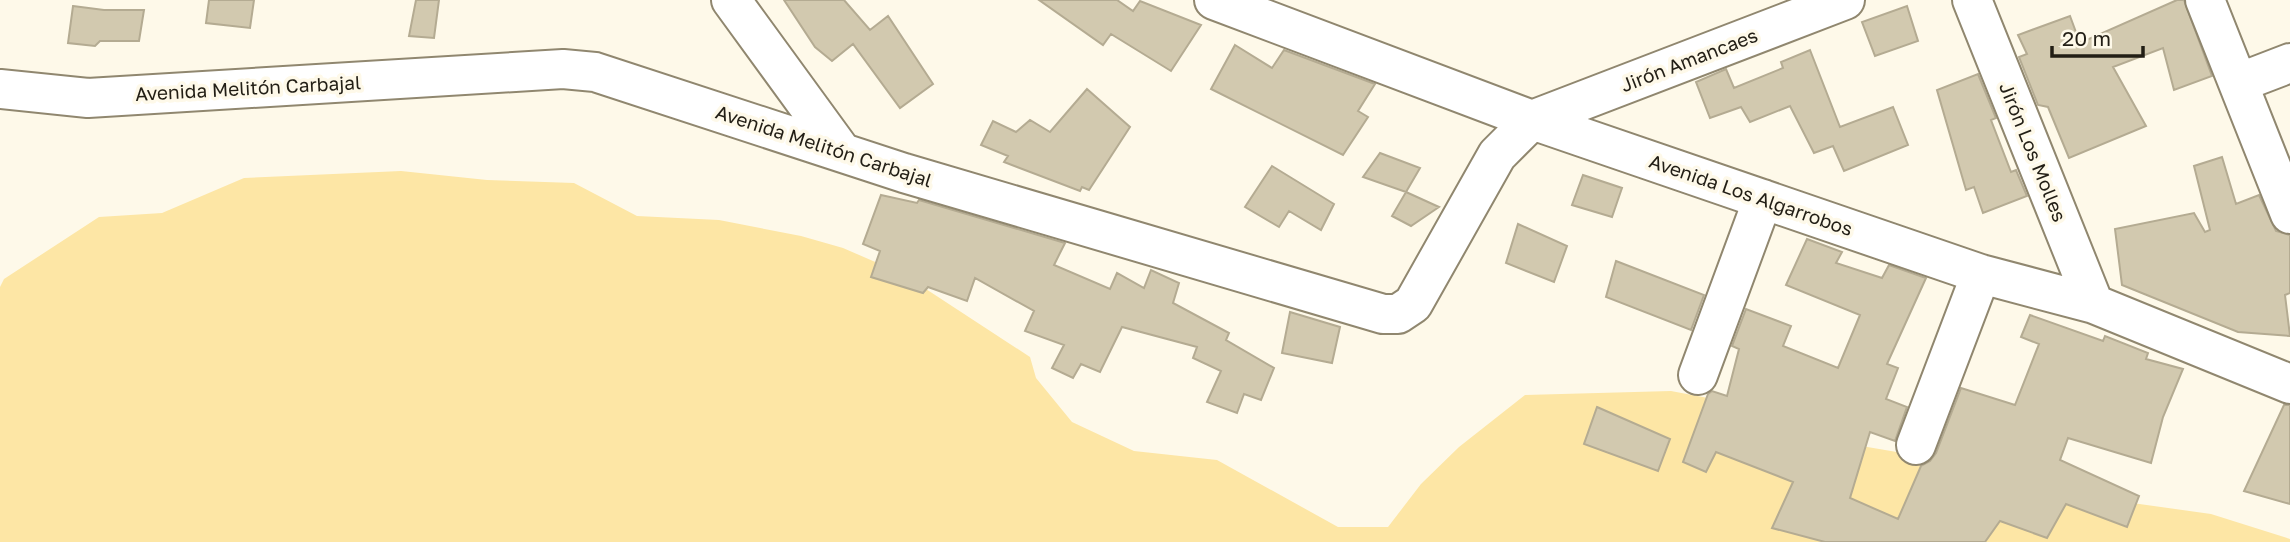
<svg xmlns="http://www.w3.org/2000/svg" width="2290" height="542" viewBox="0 0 2290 542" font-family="'Golos Text',sans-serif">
  <rect width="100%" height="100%" fill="#fef9e9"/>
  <path fill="#fde6a5" d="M 401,171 L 487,180 L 574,183 L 637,216 L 719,220 L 801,236 L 843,248 L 903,274 L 1030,357 L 1036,378 L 1072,422 L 1134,451 L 1217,460 L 1338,527 L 1388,527 L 1421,484 L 1459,447 L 1525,395 L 1671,391 L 1781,412 L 1844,443 L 1926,457 L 1995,493 L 2068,494 L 2211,514 L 2290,539 L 2290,542 L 0,542 L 0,287 L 4,279 L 99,217 L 162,213 L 244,178 Z"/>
  <path fill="#d2c9af" stroke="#b4ab92" stroke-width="2" d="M 209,0 L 254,0 L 250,28 L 206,23 Z
    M 416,0 L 439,0 L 434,38 L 409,36 Z
    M 784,0 L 844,0 L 870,30 L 888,16 L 933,84 L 900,108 L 853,44 L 832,61 L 815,47 Z
    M 1039,0 L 1117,0 L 1133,11 L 1140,1 L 1201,25 L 1171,71 L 1111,34 L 1103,45 Z
    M 2177,0 L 2184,0 L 2212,76 L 2174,90 L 2163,48 L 2113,67 L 2146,126 L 2069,158 L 2048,107 L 2038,105 L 2019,57 L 2027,54 L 2018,35 L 2070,16 L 2080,43 Z
    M 73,6 L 104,10 L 144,10 L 139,41 L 100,41 L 95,46 L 68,43 Z
    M 1907,6 L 1918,41 L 1875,56 L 1862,22 Z
    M 1235,45 L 1272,68 L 1284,50 L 1375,84 L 1358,111 L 1368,117 L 1343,155 L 1211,89 Z
    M 1810,50 L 1840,127 L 1893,107 L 1908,145 L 1844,171 L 1833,146 L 1814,153 L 1790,106 L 1750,122 L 1741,107 L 1710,118 L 1696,82 L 1726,69 L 1734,88 L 1783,68 L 1781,62 Z
    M 1978,74 L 1996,118 L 1991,120 L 2011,172 L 2016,170 L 2027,196 L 1983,213 L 1974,187 L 1966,190 L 1937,90 Z
    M 1087,89 L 1130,127 L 1089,190 L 1082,187 L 1080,191 L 1004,162 L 1008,156 L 981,145 L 993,121 L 1016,132 L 1030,120 L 1050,132 Z
    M 1380,153 L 1420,168 L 1406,192 L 1363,177 Z
    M 2222,157 L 2236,204 L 2259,195 L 2276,231 L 2290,235 L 2290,293 L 2285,295 L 2290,336 L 2238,332 L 2122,285 L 2115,229 L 2194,213 L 2205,232 L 2210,230 L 2194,166 Z
    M 1272,166 L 1334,204 L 1321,230 L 1289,211 L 1279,227 L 1245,207 Z
    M 1583,175 L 1622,188 L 1612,217 L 1572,205 Z
    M 1406,192 L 1439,207 L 1411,226 L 1392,216 Z
    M 881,195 L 917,203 L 919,200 L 1065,243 L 1054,265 L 1110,289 L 1117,273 L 1144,288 L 1151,270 L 1179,283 L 1173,303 L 1229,333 L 1226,340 L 1274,368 L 1261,400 L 1244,394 L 1237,413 L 1207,402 L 1221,371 L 1193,358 L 1197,347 L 1122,327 L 1100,372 L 1081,364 L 1073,378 L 1052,368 L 1064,345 L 1025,331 L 1034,311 L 975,278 L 967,301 L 928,287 L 923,293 L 871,277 L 880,251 L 863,244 Z
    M 1518,224 L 1567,246 L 1554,282 L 1506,263 Z
    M 1807,239 L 1842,252 L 1836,263 L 1882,278 L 1889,265 L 1926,278 L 1887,364 L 1898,368 L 1886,399 L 1907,407 L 1895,441 L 1870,432 L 1850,498 L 1898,519 L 1921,466 L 1930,461 L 1936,453 L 1961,388 L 2015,405 L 2039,344 L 2021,337 L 2030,315 L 2103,341 L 2105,336 L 2148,353 L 2146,359 L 2183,369 L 2163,417 L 2151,463 L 2068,438 L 2060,460 L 2139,496 L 2127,527 L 2066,504 L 2047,538 L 2000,521 L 1985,542 L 1825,542 L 1772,528 L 1793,482 L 1716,452 L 1706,472 L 1683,462 L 1708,394 L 1712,391 L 1727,396 L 1739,349 L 1732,346 L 1746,309 L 1791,326 L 1783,346 L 1838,368 L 1860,315 L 1786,285 Z
    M 1616,261 L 1704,295 L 1691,330 L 1606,297 Z
    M 1290,312 L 1340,327 L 1332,363 L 1282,353 Z
    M 2284,405 L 2290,405 L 2290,504 L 2244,491 Z
    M 1597,407 L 1670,439 L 1658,471 L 1584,444 Z"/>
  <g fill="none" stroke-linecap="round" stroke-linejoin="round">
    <g stroke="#90876f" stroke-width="42">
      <path id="minor" d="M 731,0 L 841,151
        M 1214,0 L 1532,120 L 1981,274 L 2094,304 L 2290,384
        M 1972,0 L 2094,304
        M 2205,0 L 2290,214
        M 2238,83 L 2290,63
        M 0,89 L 88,98 L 563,69 L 595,72 L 904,173 L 1383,314 L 1398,314 L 1413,304 L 1497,155 L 1532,120 L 1845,0
        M 1698,375 L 1763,199
        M 1916,445 L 1981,274"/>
    </g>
    <use href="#minor" stroke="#fff" stroke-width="38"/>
  </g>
  <g text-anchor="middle" stroke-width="7" stroke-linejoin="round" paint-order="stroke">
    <g font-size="19" fill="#221e15" stroke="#fef9e9">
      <text transform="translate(1689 60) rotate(-21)" y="7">Jirón Amancaes</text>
      <text transform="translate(248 88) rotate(-3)" y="7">Avenida Melitón Carbajal</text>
      <text transform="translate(824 146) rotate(18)" y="7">Avenida Melitón Carbajal</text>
      <text transform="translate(2033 152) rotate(68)" y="7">Jirón Los Molles</text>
      <text transform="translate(1751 195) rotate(19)" y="7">Avenida Los Algarrobos</text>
    </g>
  </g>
  <path d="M2052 46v10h91v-10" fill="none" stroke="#221e15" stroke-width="3.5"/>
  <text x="2062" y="46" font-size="21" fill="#221e15" stroke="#fef9e9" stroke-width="5" paint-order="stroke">20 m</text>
</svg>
